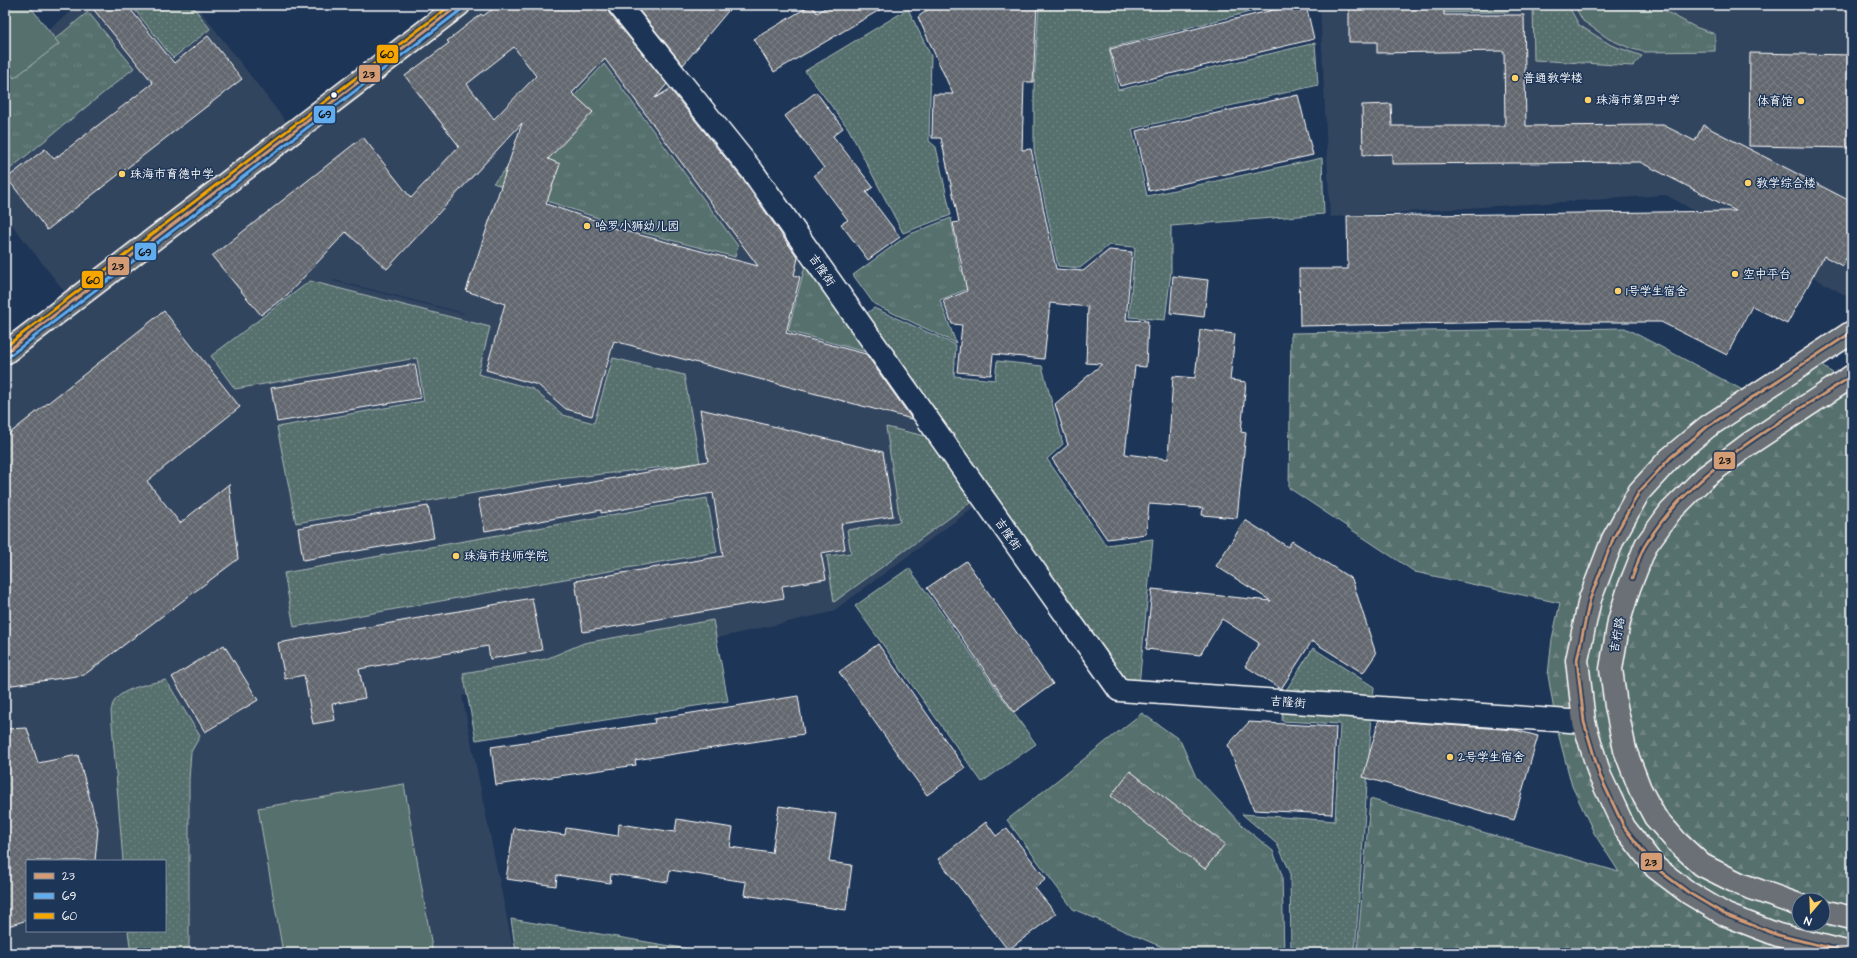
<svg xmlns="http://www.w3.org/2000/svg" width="1857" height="958" viewBox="0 0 1857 958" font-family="'Architects Daughter','LXGW WenKai TC',sans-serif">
  <defs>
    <pattern id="grass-dots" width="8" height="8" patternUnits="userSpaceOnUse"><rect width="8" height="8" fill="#56706d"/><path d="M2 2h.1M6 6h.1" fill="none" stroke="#6f8583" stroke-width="1.8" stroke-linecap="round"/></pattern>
    <pattern id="forest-firs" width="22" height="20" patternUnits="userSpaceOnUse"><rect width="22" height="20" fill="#56706d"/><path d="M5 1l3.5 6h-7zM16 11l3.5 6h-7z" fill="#6f8583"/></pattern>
    <pattern id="park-tufts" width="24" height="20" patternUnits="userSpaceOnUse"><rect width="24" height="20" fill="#56706d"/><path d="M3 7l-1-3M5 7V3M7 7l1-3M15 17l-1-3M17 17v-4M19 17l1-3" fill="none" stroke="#6f8583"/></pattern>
    <pattern id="building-cross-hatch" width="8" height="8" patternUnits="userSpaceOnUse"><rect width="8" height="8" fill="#64686f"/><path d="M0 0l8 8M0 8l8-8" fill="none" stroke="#7b7f85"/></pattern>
  </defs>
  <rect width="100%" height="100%" fill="#1d3557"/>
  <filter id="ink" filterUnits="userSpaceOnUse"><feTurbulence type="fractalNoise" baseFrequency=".025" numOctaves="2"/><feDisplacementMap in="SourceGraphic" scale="8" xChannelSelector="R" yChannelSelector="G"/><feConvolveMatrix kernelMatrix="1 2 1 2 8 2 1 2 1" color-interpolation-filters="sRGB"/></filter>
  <g filter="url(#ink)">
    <path fill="#32445e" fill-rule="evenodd" d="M 79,5 L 196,5 L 294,132 L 459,5 L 619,5 L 984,500 L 832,612 L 462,696 L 514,953 L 5,953 L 5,353 L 72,301 L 5,216 L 5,64 ZM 334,280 L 464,313 L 464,314 L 333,281 ZM 27,861 L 165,861 L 165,931 L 27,931 Z
      M 1320,5 L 1852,5 L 1852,299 L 1666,195 L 1330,217 Z"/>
    <path fill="url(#grass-dots)" stroke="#aab8b6" d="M 131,5 L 192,5 L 210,29 L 173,58 Z
      M 1039,5 L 1277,5 L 1109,48 L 1118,90 L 1315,43 L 1318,85 L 1132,129 L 1147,196 L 1322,158 L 1324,214 L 1171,226 L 1171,272 L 1165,320 L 1129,317 L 1135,247 L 1109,245 L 1080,268 L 1058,266 L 1034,150 L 1034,87 Z
      M 1533,5 L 1568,5 L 1579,25 L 1611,45 L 1642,56 L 1633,66 L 1534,60 Z
      M 908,9 L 931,56 L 929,141 L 936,147 L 951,215 L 903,233 L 848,128 L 805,71 Z
      M 310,281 L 490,327 L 478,374 L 533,389 L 563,415 L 594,423 L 613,358 L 684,375 L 700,463 L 558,479 L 296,523 L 277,427 L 424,401 L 417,358 L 235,389 L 211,356 Z
      M 874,308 L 956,345 L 954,376 L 995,380 L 997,361 L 1042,366 L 1063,444 L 1047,459 L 1106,545 L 1153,539 L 1139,685 L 1120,684 L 860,318 Z
      M 886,427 L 934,438 L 974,500 L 834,602 L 827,556 L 851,553 L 847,530 L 900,522 Z
      M 707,498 L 717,552 L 294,627 L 284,573 Z
      M 909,568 L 1036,744 L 982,782 L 855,606 Z
      M 713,620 L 728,701 L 476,740 L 463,673 L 546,659 L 584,643 Z
      M 1313,648 L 1374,687 L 1355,953 L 1291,953 L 1290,871 L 1277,844 L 1242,814 L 1335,821 L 1340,724 L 1282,721 L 1283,695 Z
      M 166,680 L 200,736 L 191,752 L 189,779 L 189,953 L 131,953 L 128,931 L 165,931 L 165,861 L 123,861 L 111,711 C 112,708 112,704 114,702 C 121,688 152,683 166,680 Z
      M 511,919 L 712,953 L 516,953 Z"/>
    <path fill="url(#forest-firs)" stroke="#aab8b6" fill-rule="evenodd" d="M 1625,328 L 1754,396 L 1813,359 L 1852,387 L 1852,953 L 1357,953 L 1370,799 L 1619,872 L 1594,833 L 1572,786 L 1557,729 L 1548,675 L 1552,639 L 1560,603 L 1415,572 L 1289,488 L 1291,333 ZM 1799,900 L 1823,900 L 1823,924 L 1799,924 Z"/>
    <path fill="url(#park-tufts)" stroke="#aab8b6" d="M 1409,5 L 1509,5 L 1509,12 L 1409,13 Z
      M 1574,5 L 1654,5 L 1695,27 L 1715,34 L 1715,51 L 1645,52 L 1632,49 L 1609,39 L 1583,21 Z
      M 88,12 L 134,68 L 5,173 L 5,80 Z
      M 604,64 L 738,246 L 735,257 L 637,231 L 493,183 Z
      M 951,218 L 961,271 L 1002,262 L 1005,274 L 940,300 L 956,343 L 874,304 L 853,275 L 908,235 Z
      M 807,258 L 877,355 L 788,331 Z
      M 1142,713 L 1180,740 L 1196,777 L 1245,828 L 1273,851 L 1282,875 L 1284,953 L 1176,953 L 1073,909 L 1007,820 Z"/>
    <path fill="#56706d" stroke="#aab8b6" d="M 5,5 L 29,5 L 59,44 L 14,78 L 5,66 Z
      M 404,784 L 433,953 L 283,953 L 258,808 Z"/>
    <path fill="url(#building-cross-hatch)" stroke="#fff" fill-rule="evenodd" d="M 90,5 L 127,5 L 174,63 L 208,36 L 242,79 L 47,230 L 7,178 L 45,149 L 54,159 L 153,83 Z
      M 498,5 L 607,5 L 609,13 L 667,84 L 655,98 L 670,89 L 743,180 L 798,258 L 794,275 L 800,277 L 786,333 L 866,354 L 912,419 L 614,341 L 592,416 L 566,409 L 538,385 L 486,370 L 505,304 L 466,291 L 522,123 L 387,269 L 346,232 L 287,295 L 261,315 L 212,256 L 363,137 L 411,198 L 459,146 L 405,76 L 449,43 L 447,41 L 481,14 L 483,16 ZM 514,47 L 536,76 L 494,119 L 467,84 ZM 605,59 L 644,112 L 758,266 L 602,225 L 603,223 L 546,204 L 560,164 L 548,159 L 593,112 L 572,93 Z
      M 635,5 L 733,5 L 683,65 Z
      M 811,5 L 817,13 L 830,5 L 888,5 L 774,72 L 754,39 Z
      M 934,5 L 1037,5 L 1033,82 L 1024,82 L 1022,150 L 1031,149 L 1056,269 L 1083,271 L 1109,250 L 1132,252 L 1126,320 L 1148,321 L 1146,367 L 1135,366 L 1125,454 L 1168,459 L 1173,376 L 1195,378 L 1200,330 L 1235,334 L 1230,380 L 1246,382 L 1241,432 L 1246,433 L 1237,518 L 1202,515 L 1203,508 L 1149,504 L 1146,534 L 1107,539 L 1052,459 L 1068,445 L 1055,404 L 1102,364 L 1086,363 L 1088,307 L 1050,303 L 1044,359 L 993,354 L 991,375 L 957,372 L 962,325 L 952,324 L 943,301 L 967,291 L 953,223 L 959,222 L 941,138 L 932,138 L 933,94 L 953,94 L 918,17 Z
      M 1294,5 L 1306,5 L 1314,39 L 1120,86 L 1110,49 Z
      M 1349,5 L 1444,5 L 1444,15 L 1524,15 L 1526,126 L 1663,125 L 1695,141 L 1703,125 L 1852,202 L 1852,247 L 1842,266 L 1824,256 L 1787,324 L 1752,306 L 1727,355 L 1661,322 L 1514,322 L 1300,326 L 1299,269 L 1348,269 L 1347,216 L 1736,211 L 1640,162 L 1392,164 L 1392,154 L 1363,155 L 1362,105 L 1391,104 L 1392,126 L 1505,126 L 1504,51 L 1377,53 L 1377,42 L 1349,42 Z
      M 1750,53 L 1852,55 L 1852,148 L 1749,146 Z
      M 816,92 L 843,128 L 833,136 L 873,187 L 866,192 L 900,237 L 868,260 L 841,224 L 848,220 L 814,175 L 824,168 L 785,116 Z
      M 1298,95 L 1313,155 L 1149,191 L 1136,131 Z
      M 1173,276 L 1208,280 L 1204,317 L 1170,313 Z
      M 164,311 L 240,407 L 147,481 L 180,523 L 229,484 L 238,559 L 84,675 L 5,686 L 5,437 Z
      M 415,364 L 421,398 L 277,422 L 271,388 Z
      M 700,409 L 883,452 L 893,516 L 841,524 L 845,549 L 821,553 L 826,579 L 782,586 L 784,598 L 583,632 L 575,581 L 723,556 L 713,493 L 601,513 L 601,510 L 485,531 L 478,499 L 560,485 L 560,488 L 708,461 Z
      M 428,506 L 434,538 L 303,560 L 298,528 Z
      M 1245,520 L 1288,547 L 1292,541 L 1352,579 L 1376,654 L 1363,673 L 1312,641 L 1281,689 L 1245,666 L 1259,643 L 1222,619 L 1200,655 L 1146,649 L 1152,589 L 1271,601 L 1216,566 Z
      M 966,561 L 1053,684 L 1014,712 L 927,588 Z
      M 532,598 L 542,650 L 490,659 L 488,646 L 359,669 L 365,698 L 332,704 L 335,720 L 313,724 L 304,675 L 285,679 L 278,643 Z
      M 878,644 L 965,768 L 927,795 L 839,672 Z
      M 224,645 L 258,700 L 205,732 L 172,677 Z
      M 798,696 L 804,734 L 635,760 L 636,765 L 496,785 L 491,747 L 655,723 L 654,719 Z
      M 1379,720 L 1515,730 L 1538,736 L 1514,820 L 1363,777 Z
      M 1249,722 L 1336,727 L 1332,814 L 1254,810 L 1228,745 Z
      M 27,728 L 38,763 L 78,755 L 98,829 L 95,861 L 27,861 L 27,920 L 5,927 L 5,729 Z
      M 1130,771 L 1225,844 L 1205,869 L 1111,796 Z
      M 779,806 L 836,814 L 829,862 L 852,865 L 846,910 L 744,895 L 746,882 L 670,870 L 668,882 L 611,874 L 610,883 L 557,875 L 556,886 L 506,879 L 514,828 L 565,835 L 566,828 L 618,836 L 619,824 L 675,832 L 677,819 L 733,828 L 730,847 L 772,853 Z
      M 986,822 L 996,836 L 1007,828 L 1046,879 L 1035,888 L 1056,914 L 1008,950 L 938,859 Z"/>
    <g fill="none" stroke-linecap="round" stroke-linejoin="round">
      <g stroke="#fff" stroke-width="25">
        <path id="minor" d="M 619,5 L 753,172 L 1119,690 L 1584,722"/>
      </g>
      <g stroke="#fff" stroke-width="25">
        <path id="major" d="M 5,353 L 459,5
          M 1799,905 L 1740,884 L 1702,865 L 1677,842 L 1655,817 L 1640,789 L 1625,750 L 1616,706 L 1611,669 L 1619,621 L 1629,588 L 1646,545 L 1670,512 L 1705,477 L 1749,444 L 1852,376
          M 1823,911 L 1852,918
          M 1850,953 L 1778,935 L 1726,915 L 1689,893 L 1656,868 L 1624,827 L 1600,776 L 1584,722 L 1577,660 L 1590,599 L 1613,539 L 1639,492 L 1670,458 L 1707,427 L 1852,332"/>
      </g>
      <use href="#minor" stroke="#1d3557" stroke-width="22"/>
      <use href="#major" stroke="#6b6f75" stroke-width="22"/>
      <g stroke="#1d3557" stroke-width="6">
        <path id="bus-1" d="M 5,353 L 459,5
          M 1632,578 C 1637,567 1639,554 1646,544 C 1693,468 1779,423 1852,376
          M 1850,953 L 1778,935 L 1726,915 L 1689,893 L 1656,868 L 1624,827 L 1600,776 L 1584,722 L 1577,660 L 1590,599 L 1613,539 L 1639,492 L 1670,458 L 1707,427 L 1852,332"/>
      </g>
      <g stroke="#1d3557" stroke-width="6">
        <path id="bus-2" d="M 8,357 L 462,9"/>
      </g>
      <g stroke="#1d3557" stroke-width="6">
        <path id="bus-3" d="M 5,347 L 451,5"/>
      </g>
      <use href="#bus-1" stroke="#d39c74" stroke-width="3"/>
      <use href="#bus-2" stroke="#60acee" stroke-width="3"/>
      <use href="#bus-3" stroke="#f7a600" stroke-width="3"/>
    </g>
  </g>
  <g fill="#ffd166" stroke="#1d3557" stroke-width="1.5">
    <circle cx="1515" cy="78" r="4"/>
    <circle cx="1588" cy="100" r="4"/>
    <circle cx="1801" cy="101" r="4"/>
    <circle cx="122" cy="174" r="4"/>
    <circle cx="1748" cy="183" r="4"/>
    <circle cx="587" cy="226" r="4"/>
    <circle cx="1735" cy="274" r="4"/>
    <circle cx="1618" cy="291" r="4"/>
    <circle cx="456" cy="556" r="4"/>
    <circle cx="1450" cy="757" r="4"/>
  </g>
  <circle fill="#fff" stroke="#1d3557" stroke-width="1.5" cx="334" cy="95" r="3.5"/>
  <g text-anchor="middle" stroke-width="3" stroke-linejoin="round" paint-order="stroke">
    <g font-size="12" fill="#fff" stroke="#1d3557" text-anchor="start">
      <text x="1523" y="82">普通教学楼</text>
      <text x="1596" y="104">珠海市第四中学</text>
      <text x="1793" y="105" text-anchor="end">体育馆</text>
      <text x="130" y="178">珠海市育德中学</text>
      <text x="1756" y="187">教学综合楼</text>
      <text x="595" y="230">哈罗小狮幼儿园</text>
      <text x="1743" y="278">空中平台</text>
      <text x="1626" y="295">1号学生宿舍</text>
      <text x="464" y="560">珠海市技师学院</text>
      <text x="1458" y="761">2号学生宿舍</text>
    </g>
    <g font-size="12" fill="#fff" stroke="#1d3557">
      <text transform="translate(822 270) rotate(55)" y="4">吉隆街</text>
      <text transform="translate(1008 534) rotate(55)" y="4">吉隆街</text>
      <text transform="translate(1617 635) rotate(-79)" y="4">吉柠路</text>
      <text transform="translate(1288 702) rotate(4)" y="4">吉隆街</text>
    </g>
  </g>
  <g stroke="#1d3557" stroke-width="1.5">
    <rect x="376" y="44" width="23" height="20" rx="4" fill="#f7a600"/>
    <rect x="358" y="64" width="23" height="19" rx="4" fill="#d39c74"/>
    <rect x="313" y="105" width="23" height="19" rx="4" fill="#60acee"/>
    <rect x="134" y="242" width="23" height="19" rx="4" fill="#60acee"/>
    <rect x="107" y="256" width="23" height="20" rx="4" fill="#d39c74"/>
    <rect x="81" y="270" width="23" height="19" rx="4" fill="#f7a600"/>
    <rect x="1713" y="451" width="23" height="19" rx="4" fill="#d39c74"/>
    <rect x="1640" y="852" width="23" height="19" rx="4" fill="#d39c74"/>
  </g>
  <g font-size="11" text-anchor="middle" font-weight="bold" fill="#111">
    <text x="387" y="58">60</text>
    <text x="369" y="78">23</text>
    <text x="325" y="118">69</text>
    <text x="145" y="256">69</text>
    <text x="118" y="270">23</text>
    <text x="93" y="284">60</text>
    <text x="1725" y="464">23</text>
    <text x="1651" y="866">23</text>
  </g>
  <rect width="1857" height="958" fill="none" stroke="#1d3557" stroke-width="20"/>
  <rect x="10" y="10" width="1837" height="938" fill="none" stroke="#fff" stroke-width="1.5" filter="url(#ink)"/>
  <rect x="26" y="860" width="140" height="72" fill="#1d3557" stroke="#77869a"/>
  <rect x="34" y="873" width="20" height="6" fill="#d39c74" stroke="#77869a"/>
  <text x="62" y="880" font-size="12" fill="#ffffff">23</text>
  <rect x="34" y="893" width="20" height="6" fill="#60acee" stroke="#77869a"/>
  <text x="62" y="900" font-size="12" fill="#ffffff">69</text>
  <rect x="34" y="913" width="20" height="6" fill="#f7a600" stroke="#77869a"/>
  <text x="62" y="920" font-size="12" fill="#ffffff">60</text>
  <g transform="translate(1811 912) rotate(199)"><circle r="19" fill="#1d3557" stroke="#77869a"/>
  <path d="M0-3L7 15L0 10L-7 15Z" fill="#ffd166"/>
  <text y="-6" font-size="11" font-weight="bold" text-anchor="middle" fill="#ffffff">N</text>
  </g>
</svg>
